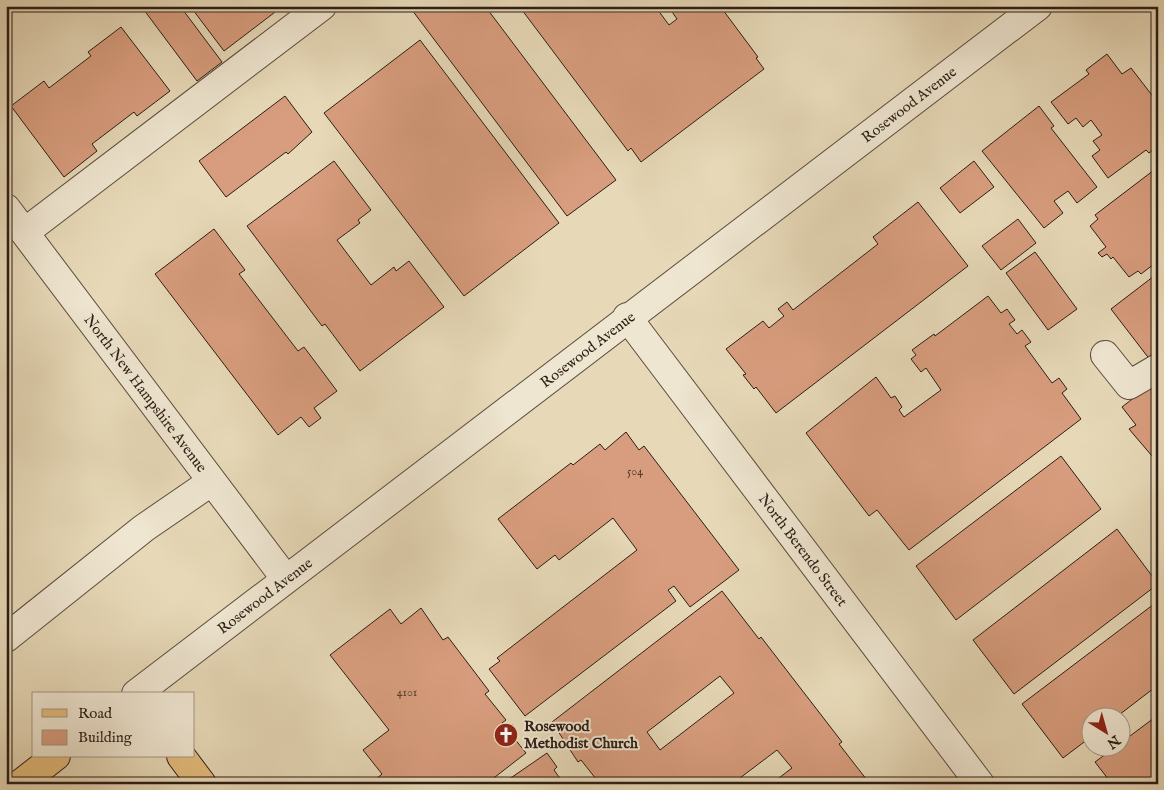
<svg xmlns="http://www.w3.org/2000/svg" width="1164" height="790" viewBox="0 0 1164 790" font-family="'IM FELL English',serif">
  <rect width="100%" height="100%" fill="#e7d9b8"/>
  <filter id="stains"><feTurbulence type="fractalNoise" baseFrequency=".004" numOctaves="4"/><feColorMatrix values="0 0 0 0 .2 0 0 0 0 .09 0 0 0 0 .02 0 0 0 .5 -.17"/></filter>
  <radialGradient id="worn" r=".72"><stop offset=".6" stop-color="#630" stop-opacity="0"/><stop offset="1" stop-color="#630" stop-opacity=".3"/></radialGradient>
  <path fill="#d89d7e" stroke="#2b1e15" fill-rule="evenodd" d="M 141,6 L 180,6 L 222,62 L 197,81 Z
    M 190,6 L 283,6 L 224,51 Z
    M 409,6 L 485,6 L 616,180 L 567,216 Z
    M 519,6 L 655,6 L 669,25 L 677,19 L 668,6 L 720,6 L 758,57 L 756,58 L 764,69 L 641,162 L 631,148 L 628,151 Z
    M 121,27 L 170,91 L 137,116 L 134,112 L 92,144 L 97,151 L 64,177 L 11,106 L 44,81 L 49,88 L 91,56 L 88,52 Z
    M 420,40 L 559,223 L 464,296 L 324,113 Z
    M 1107,54 L 1122,74 L 1131,68 L 1158,103 L 1158,114 L 1154,116 L 1158,121 L 1158,146 L 1149,153 L 1146,150 L 1108,178 L 1092,156 L 1100,150 L 1093,141 L 1102,135 L 1091,120 L 1083,127 L 1076,118 L 1068,124 L 1051,102 L 1089,74 L 1086,70 Z
    M 285,96 L 312,132 L 288,154 L 286,152 L 226,197 L 199,161 Z
    M 1039,106 L 1054,126 L 1051,128 L 1097,187 L 1077,203 L 1068,191 L 1054,201 L 1063,213 L 1044,228 L 982,151 Z
    M 334,161 L 371,210 L 358,220 L 360,223 L 337,240 L 371,285 L 394,267 L 396,271 L 409,261 L 444,307 L 360,371 L 325,324 L 322,326 L 247,226 Z
    M 974,161 L 994,187 L 960,213 L 940,188 Z
    M 1158,167 L 1158,261 L 1141,274 L 1138,271 L 1129,277 L 1113,257 L 1111,259 L 1107,254 L 1102,257 L 1098,253 L 1106,247 L 1090,226 L 1098,219 L 1095,215 Z
    M 918,202 L 968,266 L 776,413 L 756,387 L 754,389 L 743,375 L 746,374 L 726,349 L 763,321 L 769,328 L 784,316 L 778,309 L 787,302 L 793,310 L 878,244 L 873,237 Z
    M 1018,219 L 1036,243 L 1001,270 L 982,246 Z
    M 214,229 L 245,270 L 239,274 L 298,351 L 304,347 L 337,391 L 314,408 L 321,418 L 309,427 L 301,417 L 278,435 L 155,274 Z
    M 1035,252 L 1077,309 L 1048,330 L 1006,273 Z
    M 1158,273 L 1158,363 L 1154,365 L 1111,309 Z
    M 988,296 L 1001,313 L 1007,309 L 1015,320 L 1009,324 L 1017,334 L 1022,330 L 1031,342 L 1025,346 L 1052,383 L 1059,378 L 1067,389 L 1062,393 L 1081,419 L 909,550 L 877,510 L 869,516 L 806,433 L 876,377 L 891,398 L 895,396 L 902,407 L 899,410 L 904,417 L 941,390 L 926,368 L 921,372 L 911,359 L 916,355 L 912,350 L 934,334 L 935,336 Z
    M 1158,379 L 1158,463 L 1129,429 L 1136,425 L 1122,407 Z
    M 626,432 L 639,450 L 644,446 L 739,570 L 690,607 L 674,586 L 668,590 L 676,601 L 525,716 L 489,669 L 500,661 L 497,658 L 637,550 L 613,518 L 559,560 L 555,555 L 537,569 L 498,519 L 571,463 L 573,465 L 600,444 L 605,450 Z
    M 1061,456 L 1101,509 L 956,620 L 916,566 Z
    M 1117,529 L 1158,584 L 1014,694 L 973,640 Z
    M 722,591 L 759,639 L 761,637 L 842,742 L 839,744 L 870,784 L 771,784 L 792,768 L 777,750 L 732,784 L 600,784 L 581,760 L 578,762 L 552,722 ZM 720,676 L 734,693 L 660,750 L 647,732 Z
    M 1158,601 L 1158,685 L 1115,718 L 1092,718 L 1092,736 L 1063,758 L 1022,704 Z
    M 421,608 L 443,640 L 448,637 L 489,691 L 485,694 L 506,720 L 502,723 L 526,753 L 486,784 L 370,784 L 382,774 L 363,750 L 389,730 L 330,655 L 390,609 L 401,624 Z
    M 1158,715 L 1158,784 L 1112,784 L 1095,762 L 1114,748 L 1122,748 L 1122,742 Z
    M 547,753 L 557,767 L 554,770 L 564,784 L 502,784 Z"/>
  <g fill="none" stroke-linecap="round" stroke-linejoin="round">
    <g stroke="#5a4d3e" stroke-width="30">
      <g id="minor">
        <path id="s1" d="M 6,208 L 285,578"/>
        <path d="M 25,232 L 322,6"/>
        <path id="s2" d="M 627,317 L 980,784"/>
        <path d="M 1105,355 L 1129,385 L 1158,368"/>
        <path d="M 6,638 L 144,528 L 211,482"/>
        <path id="s3" d="M 136,694 L 1038,6"/>
      </g>
    </g>
    <g stroke="#2b1e15" stroke-width="30">
      <path id="major" d="M 181,756 L 202,784
        M 20,784 L 56,756"/>
    </g>
    <use href="#minor" stroke="#efe6d1" stroke-width="28"/>
    <use href="#major" stroke="#e4bc7c" stroke-width="28"/>
  </g>
  <defs>
    <g id="church-disc" transform="scale(1.25)"><circle r="9.5" fill="#8f2418" stroke="#efe6d1"/><path d="M-1.2-6h2.4v3.5h3.3v2.4h-3.3V6h-2.4V-.1h-3.3v-2.4h3.3Z" fill="#fff"/></g>
  </defs>
  <g fill-rule="evenodd">
    <use href="#church-disc" x="506" y="735"/>
  </g>
  <g text-anchor="middle" stroke-width="4" stroke-linejoin="round" paint-order="stroke">
    <g font-size="12" fill="#563e2f">
      <text x="635" y="475">504</text>
      <text x="407" y="696">4101</text>
    </g>
    <g font-size="15" fill="#2b1e15" stroke="#efe6d1">
      <text dy="5" stroke="none"><textPath href="#s3" startOffset="972">Rosewood Avenue</textPath></text>
      <text dy="5" stroke="none"><textPath href="#s3" startOffset="568">Rosewood Avenue</textPath></text>
      <text dy="5" stroke="none"><textPath href="#s1" startOffset="232">North New Hampshire Avenue</textPath></text>
      <text dy="5" stroke="none"><textPath href="#s2" startOffset="292">North Berendo Street</textPath></text>
      <text dy="5" stroke="none"><textPath href="#s3" startOffset="162">Rosewood Avenue</textPath></text>
    </g>
    <g font-size="15" font-weight="bold" fill="#2b1e15" stroke="#efe6d1" text-anchor="start">
      <text x="524" y="731">Rosewood<tspan x="524" dy="17">Methodist Church</tspan></text>
    </g>
  </g>
  <rect width="1164" height="790" fill="none" stroke="#e7d9b8" stroke-width="25"/>
  <rect x="8" y="8" width="1149" height="775" fill="none" stroke="#2b1e15" stroke-width="2.5"/>
  <rect x="12" y="12" width="1139" height="765" fill="none" stroke="#2b1e15"/>
  <rect x="32" y="692" width="162" height="65" fill="#efe6d1" stroke="#a19686"/>
  <rect x="42" y="709" width="25" height="8" fill="#e4bc7c" stroke="#a19686"/>
  <text x="78" y="718" font-size="15" fill="#2b1e15">Road</text>
  <rect x="42" y="730" width="25" height="15" fill="#d89d7e" stroke="#a19686"/>
  <text x="78" y="742" font-size="15" fill="#2b1e15">Building</text>
  <g transform="translate(1106 732) rotate(143)"><circle r="24" fill="#efe6d1" stroke="#a19686"/>
  <path d="M0-4L9 19L0 12L-9 19Z" fill="#8f2418"/>
  <text y="-8" font-size="14" font-weight="bold" text-anchor="middle" fill="#2b1e15">N</text>
  </g>
  <rect width="100%" height="100%" filter="url(#stains)"/>
  <rect width="100%" height="100%" fill="url(#worn)"/>
</svg>
